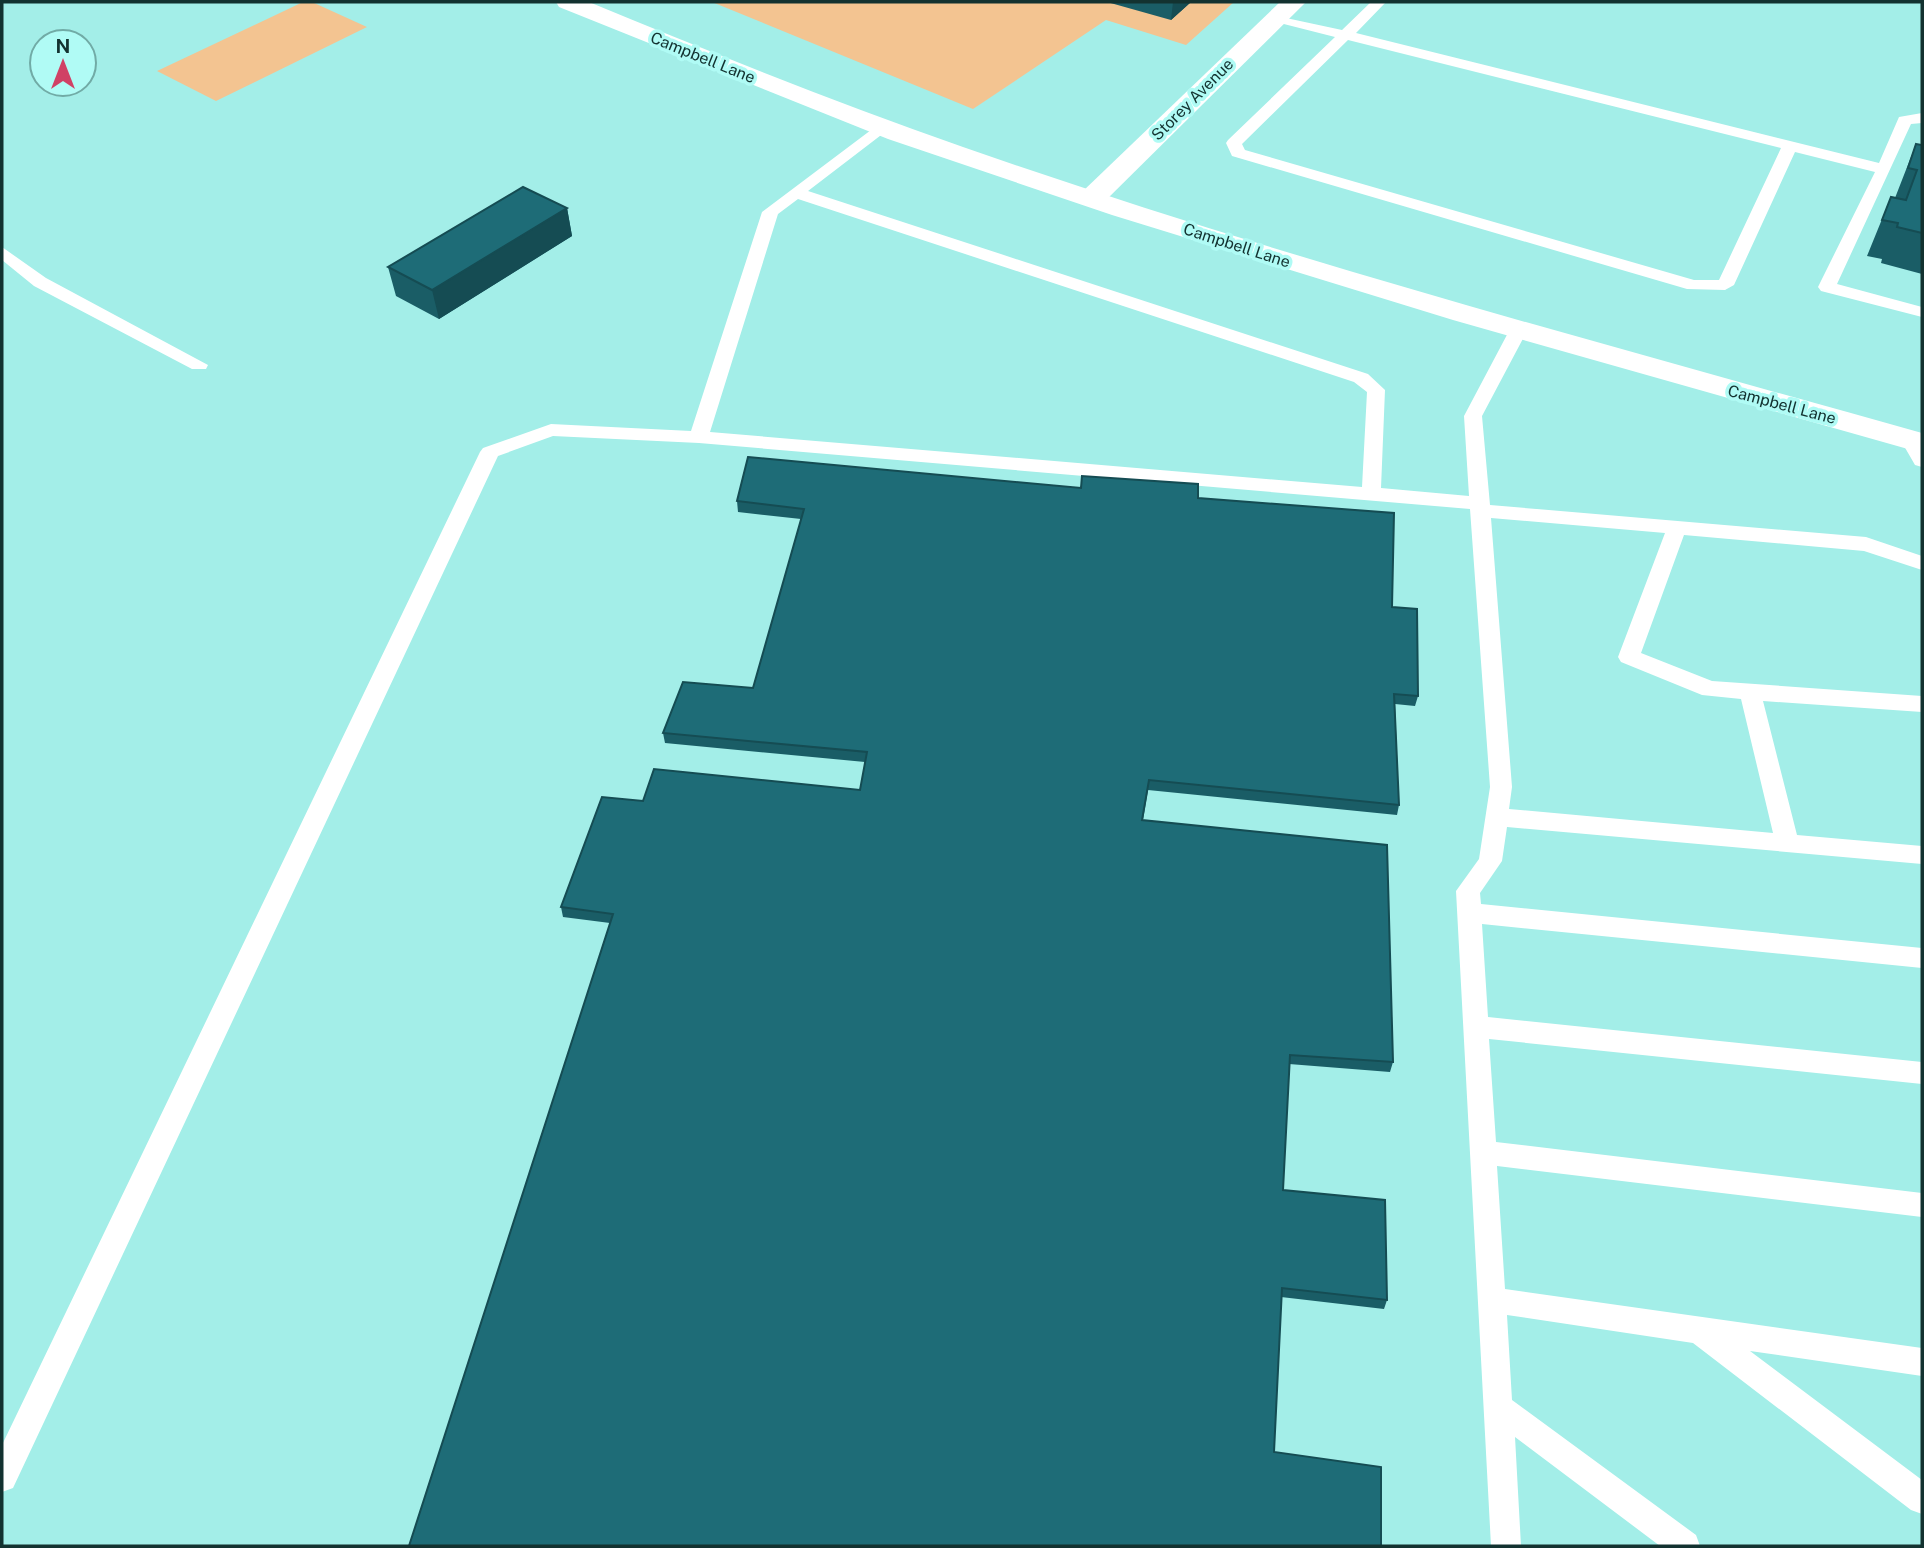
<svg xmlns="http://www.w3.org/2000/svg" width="1924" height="1548" viewBox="0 0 1924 1548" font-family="'Public Sans',sans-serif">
  <rect width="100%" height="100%" fill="#a3eee8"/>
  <path fill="#f3c491" d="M 303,2 L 312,2 L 367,27 L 216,101 L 157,71 Z
    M 712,2 L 1234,2 L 1186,45 L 1106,20 L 973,109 Z"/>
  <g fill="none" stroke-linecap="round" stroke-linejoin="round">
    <path fill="#fff" fill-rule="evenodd" d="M 1371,2 L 1386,2 L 1356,33 L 1879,163 L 1899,117 L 1922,113 L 1922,123 L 1911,124 L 1837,284 L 1922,307 L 1922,317 L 1821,291 L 1818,287 L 1875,172 L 1795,152 L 1734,285 L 1725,290 L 1687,289 L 1232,156 L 1226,143 L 1228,140 L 1335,37 L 1272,21 L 1272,15 L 1342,30 ZM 1348,40 L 1781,148 L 1719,280 L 1694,280 L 1245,150 L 1242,144 Z
      M 883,121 L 889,123 L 889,129 L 808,191 L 1368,374 L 1385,390 L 1381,488 L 1469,496 L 1464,416 L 1509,331 L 1518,326 L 1527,331 L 1482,416 L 1490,505 L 1866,537 L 1922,556 L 1922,570 L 1864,551 L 1684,535 L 1641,653 L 1712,681 L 1922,696 L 1922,712 L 1763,701 L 1797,835 L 1922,846 L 1922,864 L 1507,827 L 1502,861 L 1480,893 L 1481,904 L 1922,948 L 1922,968 L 1482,924 L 1488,1017 L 1922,1062 L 1922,1084 L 1489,1039 L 1496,1142 L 1922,1193 L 1922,1217 L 1497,1166 L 1505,1289 L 1922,1348 L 1922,1376 L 1750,1351 L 1922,1480 L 1922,1514 L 1911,1510 L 1693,1343 L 1507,1315 L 1512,1400 L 1696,1535 L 1700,1546 L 1660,1546 L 1515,1437 L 1521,1546 L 1491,1546 L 1456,891 L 1479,859 L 1490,787 L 1470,509 L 699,443 L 553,436 L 498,456 L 13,1488 L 2,1492 L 2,1445 L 480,452 L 483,448 L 551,424 L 691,431 L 762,212 ZM 798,199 L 1354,382 L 1367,392 L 1362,487 L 710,432 L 778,214 ZM 1491,518 L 1665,533 L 1618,657 L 1621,662 L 1702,695 L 1741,699 L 1773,833 L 1509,809 L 1512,787 Z
      M 2,247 L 46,278 L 208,365 L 206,369 L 192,369 L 34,286 L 2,260 Z
      M 1910,433 L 1917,435 L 1922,444 L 1922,467 L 1915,465 L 1900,439 Z"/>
    <path fill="#fff" fill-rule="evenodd" d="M 1280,2 L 1306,2 L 1102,204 L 1092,206 L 1082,204 L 1078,198 L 1082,192 Z"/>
    <path fill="#fff" fill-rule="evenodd" d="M 556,2 L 589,2 C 713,53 837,103 963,147 C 1278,257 1601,343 1922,433 L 1922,453 L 1453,320 L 1112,215 L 888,139 L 559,7 Z"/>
  </g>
  <path fill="#1a5d66" d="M 1107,2 L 1191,2 L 1171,20 Z
    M 1916,144 L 1922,145 L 1922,274 L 1881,263 L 1882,259 L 1867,256 L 1891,197 L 1895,198 Z
    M 567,208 L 572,236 L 439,319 L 396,296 L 388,267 Z
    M 1081,488 L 1198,498 L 1392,607 L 1418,696 L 1415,706 L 1395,704 L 1399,805 L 1397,815 L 1148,790 L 1143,820 L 1393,1062 L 1390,1072 L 1289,1064 L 1283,1190 L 1387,1300 L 1384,1309 L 1281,1297 L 1274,1452 L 1381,1546 L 610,923 L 563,917 L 561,907 L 643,801 L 860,790 L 865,762 L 665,743 L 663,733 L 753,688 L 801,519 L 738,512 L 737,501 Z"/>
  <path fill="#154c53" d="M 1173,2 L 1191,2 L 1171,20 Z
    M 567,208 L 572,236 L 439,319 L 432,290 Z"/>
  <path fill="#1e6c77" stroke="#154c53" stroke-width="2" d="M 1916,144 L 1922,145 L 1922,233 L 1897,227 L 1898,223 L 1882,220 L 1891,197 L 1906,200 L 1917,170 L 1908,168 Z
    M 523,187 L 567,208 L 432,290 L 388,267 Z
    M 748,457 L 1081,488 L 1082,476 L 1198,484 L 1198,498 L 1394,513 L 1392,607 L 1417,609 L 1418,696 L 1394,694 L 1399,805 L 1149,780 L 1142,820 L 1387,845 L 1393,1062 L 1290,1055 L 1283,1190 L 1385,1200 L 1387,1300 L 1282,1288 L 1274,1452 L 1381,1467 L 1381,1546 L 409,1546 L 613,914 L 561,907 L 602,797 L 643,801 L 654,769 L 860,790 L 867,752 L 663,733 L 683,682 L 753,688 L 804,509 L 737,501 Z"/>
  <g text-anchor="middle" stroke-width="7" stroke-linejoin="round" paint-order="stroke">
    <g font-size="16" fill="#133230" stroke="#b0fbf5">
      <text transform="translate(703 57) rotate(22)" y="6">Campbell Lane</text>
      <text transform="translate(1192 99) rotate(-45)" y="6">Storey Avenue</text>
      <text transform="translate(1237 245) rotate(18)" y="6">Campbell Lane</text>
      <text transform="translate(1782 404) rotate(15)" y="6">Campbell Lane</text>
    </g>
  </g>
  <rect width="1924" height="1548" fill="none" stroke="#133230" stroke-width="7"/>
  <g transform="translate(63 63)"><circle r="33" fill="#b0fbf5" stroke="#71aba6" stroke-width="2"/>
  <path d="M0-5L12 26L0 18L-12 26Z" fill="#d04165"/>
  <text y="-10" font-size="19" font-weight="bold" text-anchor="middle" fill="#133230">N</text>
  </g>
</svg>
